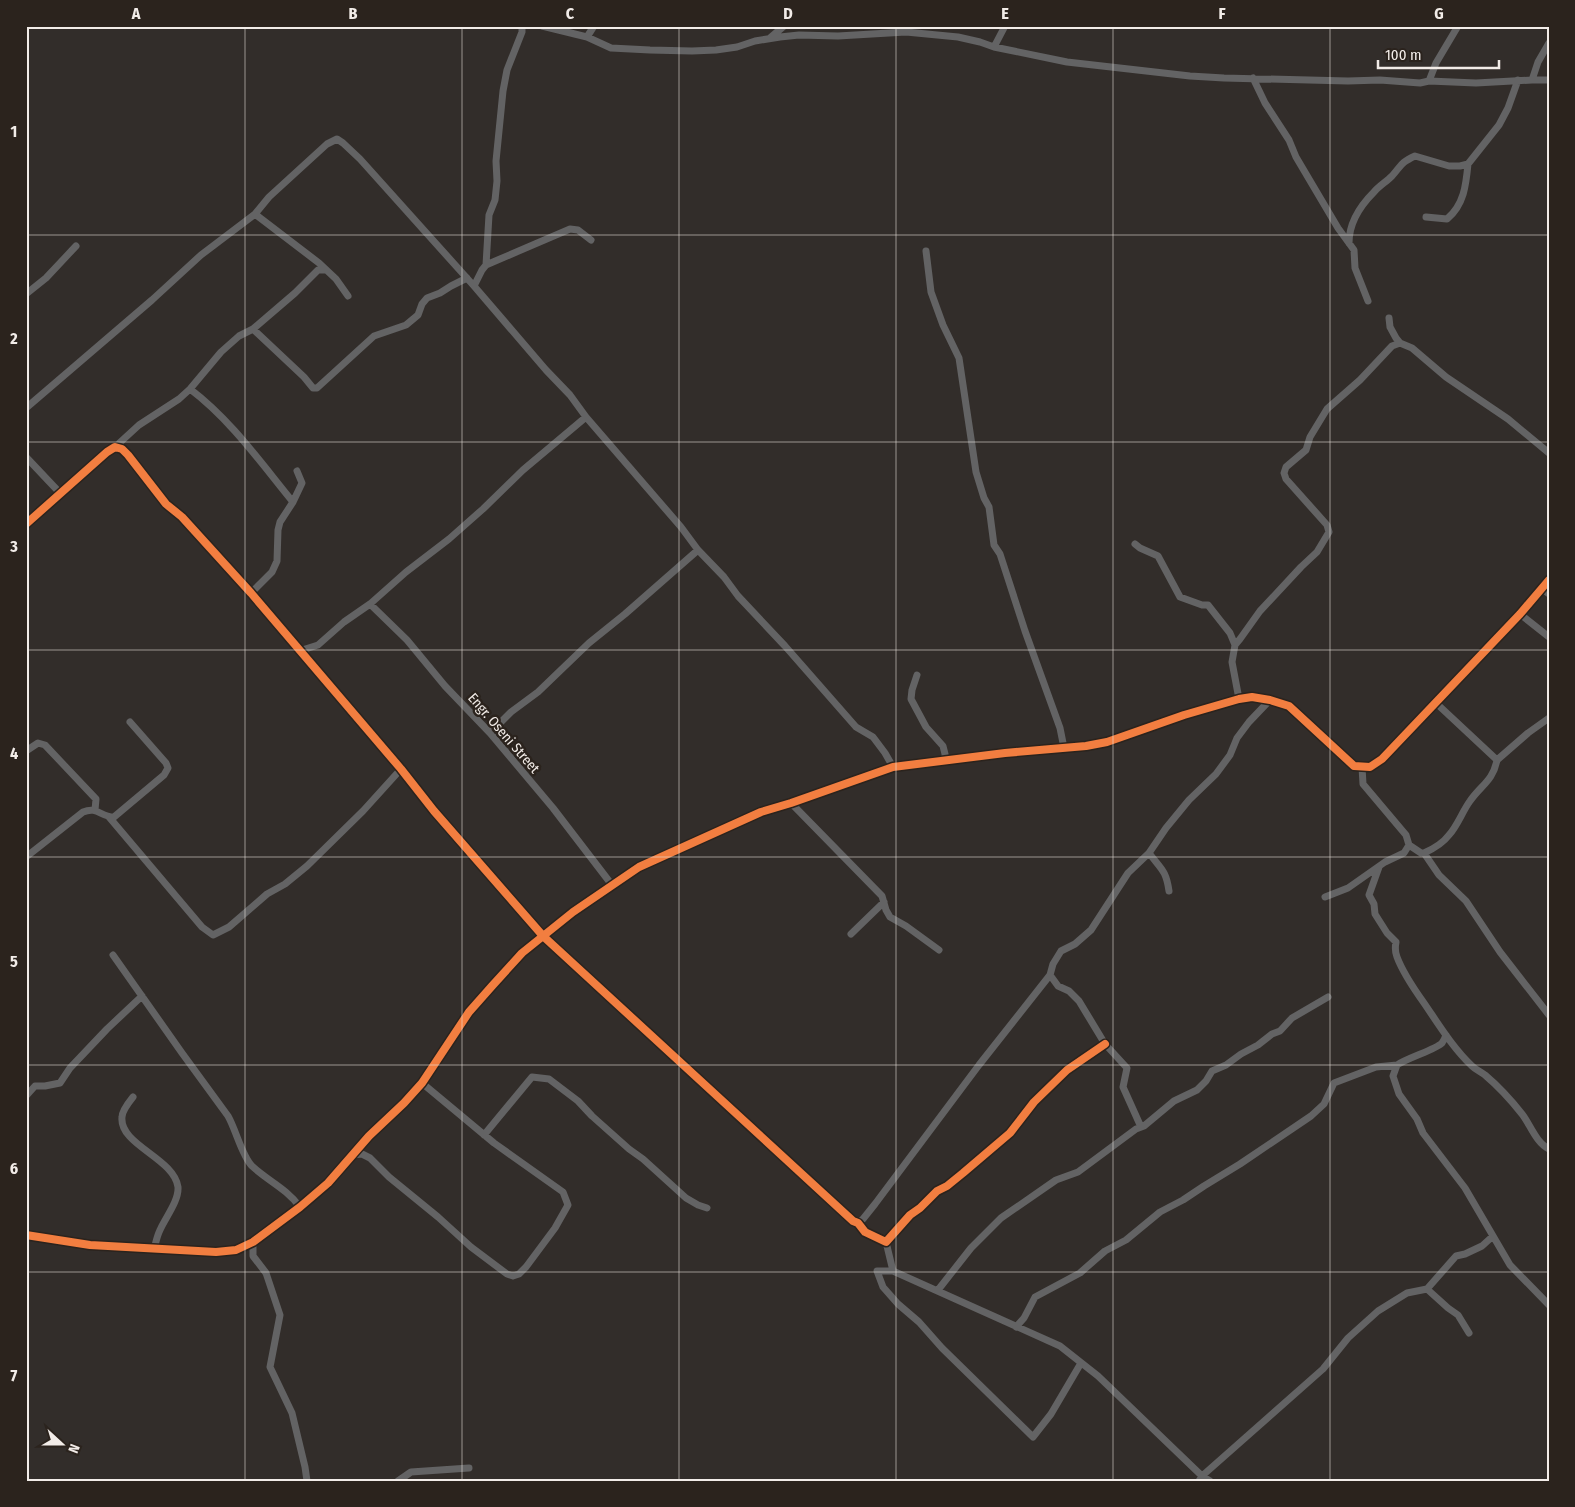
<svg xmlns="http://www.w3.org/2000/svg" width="1575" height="1507" viewBox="0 0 1575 1507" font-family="'Fira Sans Condensed',sans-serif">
  <rect width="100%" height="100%" fill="#322d2a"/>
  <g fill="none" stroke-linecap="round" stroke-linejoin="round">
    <path stroke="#636364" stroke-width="7" d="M 542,26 L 587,37 L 611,48 L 650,50 L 692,51 L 716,50 L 737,47 L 755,41 L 780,37 L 799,35 L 838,36 L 906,32 L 958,37 L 980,42 L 994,47 L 1067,62 L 1190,76 L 1224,78 L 1348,81 L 1380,80 L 1420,83 L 1429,81 L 1476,83 L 1532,80 L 1549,80
      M 587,37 L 594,26
      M 770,38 L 784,26
      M 994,47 L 1005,26
      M 1253,78 L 1265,103 L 1289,140 L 1296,157 L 1338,228 L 1354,250 L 1355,268 L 1368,301
      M 1532,80 L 1538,62 L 1549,43
      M 1429,81 L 1436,63 L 1458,26
      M 255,214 L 319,263 L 336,279 L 348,296
      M 1426,217 L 1447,219 C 1464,205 1466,185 1468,164
      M 1349,243 C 1349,223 1360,206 1374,192 C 1379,186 1386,182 1392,176 C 1402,165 1400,163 1415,156 L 1449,166 L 1460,166 L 1468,164 L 1499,125 L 1508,108 L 1518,80
      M 926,251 L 931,292 L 943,325 L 959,358 L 976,472 L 984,498 L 989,507 L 994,545 L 1000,554 L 1025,631 L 1060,728 L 1064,748
      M 486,265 L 489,215 L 495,200 L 497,181 L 496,161 L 503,91 L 507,70 L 522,32 L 522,26
      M 474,286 L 482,270 L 486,265 L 570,229 L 578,230 L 591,240
      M 26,294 L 46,278 L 76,246
      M 1389,318 L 1390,327 L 1396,338 L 1400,343 L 1412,348 L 1446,377 L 1508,419 L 1549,453
      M 253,329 L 304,377 L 313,388 L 317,388 L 374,336 L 406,325 L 418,315 L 422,304 L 427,298 L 440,293 L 451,286 L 467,278
      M 190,389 C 231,420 261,463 293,502
      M 26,408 L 152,300 L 201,255 L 255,214 L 269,197 L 327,144 L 337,139 L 343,143 L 360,159 L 474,286 L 546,370 L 570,395 L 586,417 L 681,527 L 698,550 L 724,577 L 738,596 L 785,646 L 856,727 L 873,737 L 885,753 L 893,767
      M 115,447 L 139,425 L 179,399 L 190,389 L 221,352 L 239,336 L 253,329 L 295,293 L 318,270 L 326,270
      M 26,457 L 60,493
      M 26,524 L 107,452 L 115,447 L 122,449 L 128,455 L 166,504 L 182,517 L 251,593 L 401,769 L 434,811 L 543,936 L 853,1221 L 858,1223 L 865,1232 L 886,1242 L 910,1215 L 920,1208 L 937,1191 L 947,1186 L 963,1173 L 1010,1133 L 1034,1102 L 1067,1070 L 1105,1044
      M 1135,544 L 1140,548 L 1158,556 L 1180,597 L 1202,605 L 1208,605 L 1230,633 L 1235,645
      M 1541,588 L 1549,594
      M 251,593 L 272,572 L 277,561 L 278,530 L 280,522 L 293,502 L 302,483 L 297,471
      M 370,604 L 407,640 L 445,686 L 490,733 L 553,808 L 612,885
      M 1520,614 L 1549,637
      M 299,651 L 318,645 L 344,622 L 370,604 L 406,572 L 449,539 L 483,509 L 523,470 L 586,417
      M 917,675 L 912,690 L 911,699 L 926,727 L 943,746 L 945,754 L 945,761
      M 1239,699 L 1232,662 L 1235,645 L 1240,639 L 1260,611 L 1301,567 L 1317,552 L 1329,532 L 1327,525 L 1286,479 L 1284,473 L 1286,467 L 1306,450 L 1310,437 L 1327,409 L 1360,380 L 1392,346 L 1400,343
      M 490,733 L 511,712 L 538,692 L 589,643 L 625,614 L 698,550
      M 26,751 L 38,743 L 45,745 L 96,799 L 95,810
      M 1497,760 L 1528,733 L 1549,718
      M 791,803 L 882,896 L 886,910 L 890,917 L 906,926 L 939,950
      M 109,817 L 202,927 L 213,935 L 229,927 L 267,894 L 285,884 L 307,866 L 363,811 L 401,769
      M 1409,845 L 1421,853 L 1424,853 C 1433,849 1443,843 1449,835 C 1458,825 1462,812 1470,801 C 1481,785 1493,781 1497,760 L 1436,703
      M 1149,853 C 1161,869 1166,870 1169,891
      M 1424,853 L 1439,875 L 1466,901 L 1500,952 L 1549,1015
      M 26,857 L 83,812 C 98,806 100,817 114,817 L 164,775 L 168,768 L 166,763 L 130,722
      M 1379,867 L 1369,895 L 1374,904 L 1375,914 L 1387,933 L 1396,942 C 1395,947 1395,952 1397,957 C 1403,973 1414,989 1424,1003 C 1439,1025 1453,1048 1472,1066 C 1476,1070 1481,1072 1485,1075 C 1498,1086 1511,1100 1522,1114 C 1530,1124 1536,1143 1549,1149
      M 1325,897 L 1348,888 L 1385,862 L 1404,853 L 1409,845 L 1406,835 L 1363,784 L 1362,767
      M 851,934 L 884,902
      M 113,955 L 182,1053 L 228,1116 C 236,1130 242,1156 252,1166 C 268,1181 286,1188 300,1207
      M 1050,975 L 1058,986 L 1069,991 L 1079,1001 L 1105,1044 L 1127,1068 L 1123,1087 L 1141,1127
      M 1446,1035 C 1445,1038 1444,1040 1442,1043 C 1437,1049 1407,1058 1397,1065 L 1393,1076 L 1399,1094 L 1417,1119 L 1423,1133 L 1465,1188 L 1510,1265 L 1549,1305
      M 26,1096 L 35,1086 L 45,1086 L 60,1083 L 70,1068 L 107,1029 L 142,996
      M 133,1097 C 129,1102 122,1111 122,1117 C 119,1145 174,1158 178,1187 C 179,1201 165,1218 160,1230 C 157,1236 156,1242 154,1249
      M 484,1135 L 532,1077 L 549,1079 L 578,1101 L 592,1116 L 629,1149 L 643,1159 L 686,1198 L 698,1205 L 707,1208
      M 352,1155 L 362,1154 L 370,1158 L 389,1177 L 438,1217 L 471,1247 L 507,1274 L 513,1276 L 519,1274 L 526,1267 L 555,1228 L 568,1205 L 563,1192 L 494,1143 L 422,1083
      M 858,1223 L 863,1219 L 875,1204 L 979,1065 L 1050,975 L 1053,964 L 1061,951 L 1075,944 L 1091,930 L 1128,873 L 1149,853 L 1166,828 L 1189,800 L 1216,774 L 1230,755 L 1237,738 L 1249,722 L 1270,700
      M 26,1235 L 90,1245 L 216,1252 L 236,1250 L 253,1242 L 300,1207 L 328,1183 L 369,1136 L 404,1103 L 422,1083 L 469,1012 L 492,986 L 522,953 L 573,912 L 639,867 L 761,812 L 791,803 L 893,767 L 1005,753 L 1086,746 L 1107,742 L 1184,715 L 1239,699 L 1252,697 L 1270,700 L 1289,706 L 1354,766 L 1370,767 L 1382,759 L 1520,614 L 1549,580
      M 253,1242 L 253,1256 L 266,1273 L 280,1315 L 270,1367 L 292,1413 L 305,1467 L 307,1481
      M 886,1242 L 893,1271 L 1060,1346 L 1098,1376 L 1202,1476 L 1210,1481
      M 893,1271 L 877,1271 L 883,1287 L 898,1304 L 919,1322 L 942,1348 L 1033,1437 L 1051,1414 L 1081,1363
      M 1427,1289 L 1448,1308 L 1458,1315 L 1469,1333
      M 938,1290 L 971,1248 L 1001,1218 L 1056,1180 L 1078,1172 L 1136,1129 L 1144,1126 L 1174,1101 L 1197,1090 L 1206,1081 L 1212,1071 L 1226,1065 L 1241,1054 L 1258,1045 L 1272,1034 L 1280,1031 L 1292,1018 L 1328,997
      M 1016,1327 L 1024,1318 L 1035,1297 L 1080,1273 L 1105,1251 L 1126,1240 L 1160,1212 L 1183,1200 L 1204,1186 L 1240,1164 L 1311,1116 L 1324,1104 L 1334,1083 L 1376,1067 L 1397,1065
      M 398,1481 L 411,1472 L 469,1468
      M 1199,1481 L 1202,1476 L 1323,1369 L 1348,1338 L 1378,1311 L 1407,1293 L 1427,1289 L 1456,1256 L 1465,1254 L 1482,1246 L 1493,1236"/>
    <g stroke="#2b231d" stroke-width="11">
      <path id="cycleway" d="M 26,524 L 107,452 L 115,447 L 122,449 L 128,455 L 166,504 L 182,517 L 251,593 L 401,769 L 434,811 L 543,936 L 853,1221 L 858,1223 L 865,1232 L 886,1242 L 910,1215 L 920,1208 L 937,1191 L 947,1186 L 963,1173 L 1010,1133 L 1034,1102 L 1067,1070 L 1105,1044
        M 26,1235 L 90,1245 L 216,1252 L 236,1250 L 253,1242 L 300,1207 L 328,1183 L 369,1136 L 404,1103 L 422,1083 L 469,1012 L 492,986 L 522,953 L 573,912 L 639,867 L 761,812 L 791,803 L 893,767 L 1005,753 L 1086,746 L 1107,742 L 1184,715 L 1239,699 L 1252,697 L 1270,700 L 1289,706 L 1354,766 L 1370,767 L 1382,759 L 1520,614 L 1549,580"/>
    </g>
    <use href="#cycleway" stroke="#f27e40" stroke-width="8"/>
  </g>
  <path fill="none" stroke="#f2ece8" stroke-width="1" stroke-opacity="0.55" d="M 245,26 L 245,1481M 462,26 L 462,1481M 679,26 L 679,1481M 896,26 L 896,1481M 1113,26 L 1113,1481M 1330,26 L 1330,1481M 26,235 L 1549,235M 26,442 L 1549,442M 26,650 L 1549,650M 26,857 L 1549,857M 26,1065 L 1549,1065M 26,1272 L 1549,1272"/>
  <g text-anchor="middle" stroke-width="5" stroke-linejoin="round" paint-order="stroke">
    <g font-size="14" fill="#f2ece8" stroke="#2b231d">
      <text transform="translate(504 733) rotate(49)" y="5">Engr. Oseni Street</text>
    </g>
  </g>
  <rect width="1575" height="1507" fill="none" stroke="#2b231d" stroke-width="55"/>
  <g transform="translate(62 1444) rotate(111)" stroke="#2b231d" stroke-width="4" paint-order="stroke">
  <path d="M0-4L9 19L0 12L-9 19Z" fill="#f2ece8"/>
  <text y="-8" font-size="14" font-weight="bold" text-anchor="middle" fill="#f2ece8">N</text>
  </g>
  <path d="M1378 60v8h121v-8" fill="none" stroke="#f2ece8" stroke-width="2.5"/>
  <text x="1385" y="60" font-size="15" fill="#f2ece8" stroke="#2b231d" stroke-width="4" paint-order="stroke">100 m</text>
  <rect x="28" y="28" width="1520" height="1452" fill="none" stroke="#f2ece8" stroke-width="2"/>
  <g font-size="16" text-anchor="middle" font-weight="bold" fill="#f2ece8">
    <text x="136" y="19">A</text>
    <text x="353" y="19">B</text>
    <text x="570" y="19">C</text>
    <text x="788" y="19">D</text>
    <text x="1005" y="19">E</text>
    <text x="1222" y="19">F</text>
    <text x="1439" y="19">G</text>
    <text x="14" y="137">1</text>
    <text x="14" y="344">2</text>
    <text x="14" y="552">3</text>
    <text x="14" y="759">4</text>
    <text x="14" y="967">5</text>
    <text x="14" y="1174">6</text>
    <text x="14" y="1381">7</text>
  </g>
</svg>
